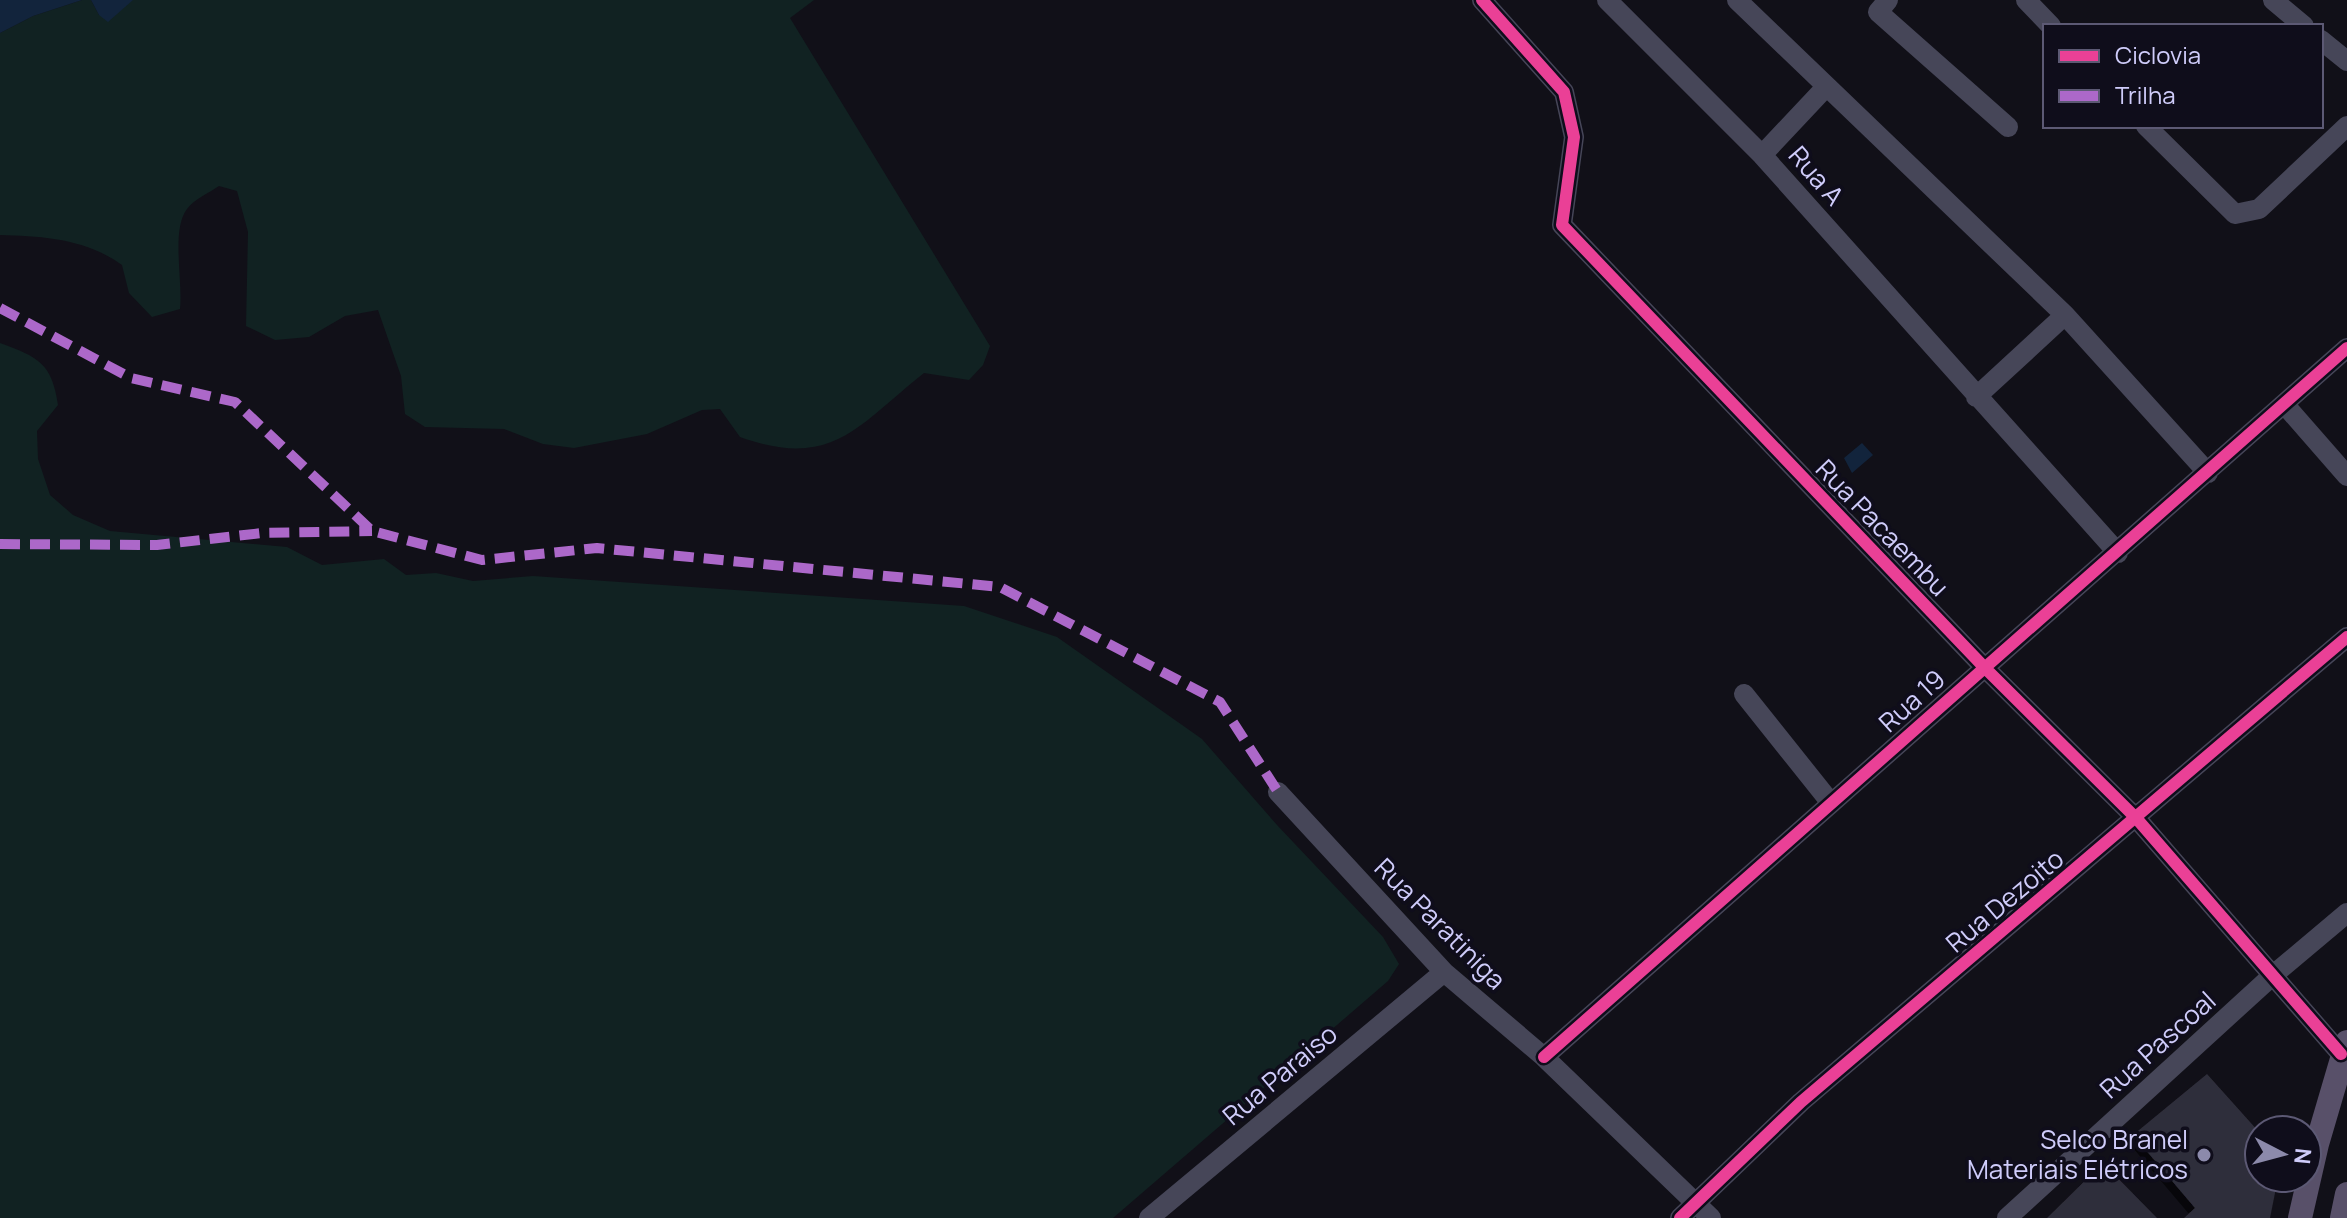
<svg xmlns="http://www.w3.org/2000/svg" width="2347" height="1218" viewBox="0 0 2347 1218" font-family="Manrope,sans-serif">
  <defs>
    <filter id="shadow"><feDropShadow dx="-6" dy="6" stdDeviation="0" flood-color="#0009"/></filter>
  </defs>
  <rect width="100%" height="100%" fill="#111018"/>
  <path fill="#122" d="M 82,0 L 91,0 L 99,15 L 120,11 L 127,1 L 133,0 L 814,0 L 790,18 L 990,346 L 983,365 L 969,380 L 924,373 C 857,426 833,470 740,437 L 720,409 L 702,410 L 647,434 L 574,448 L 543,444 L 504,429 L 425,427 L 405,414 L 401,376 L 378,310 L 345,316 L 309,337 L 275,340 L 246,326 L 248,232 L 237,191 L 219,186 C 209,193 194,199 187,209 C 171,230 183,280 180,309 L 152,317 L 129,293 L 122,265 C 86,239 43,236 0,235 L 0,33 L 33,16 Z
    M 0,343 C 38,357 52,363 58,405 L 37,431 L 38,459 L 50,495 L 73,515 L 110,531 L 287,547 L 322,565 L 384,559 L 406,575 L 436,573 L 473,581 L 533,576 L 964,606 L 1057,637 L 1202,739 L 1277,825 L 1383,937 L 1399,964 L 1388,981 L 1113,1218 L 0,1218 Z"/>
  <path fill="#12243c" d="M 0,0 L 82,0 L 33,16 L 0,33 Z
    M 91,0 L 133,0 L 108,22 L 99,15 Z
    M 1862,443 L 1873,455 L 1852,473 L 1844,458 Z"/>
  <path fill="#2f2e3a" filter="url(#shadow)" d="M 2207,1074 L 2259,1132 L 2259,1178 L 2278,1178 L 2270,1218 L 2184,1218 L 2195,1208 L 2133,1135 Z
    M 2103,1163 L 2157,1218 L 2047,1218 Z"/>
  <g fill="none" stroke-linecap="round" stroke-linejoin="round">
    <path stroke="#464658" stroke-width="20" d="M 1482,0 L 1564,92 L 1574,137 L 1562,225 L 1984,667 L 2137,819 L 2341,1054
      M 1607,0 L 1762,155 L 2118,553
      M 1737,0 L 2065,315 L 2208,473
      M 1888,0 L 1878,12 L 2008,127
      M 2026,0 L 2051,26
      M 2273,0 L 2304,26
      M 2321,40 L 2347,61
      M 2146,126 L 2235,214 L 2259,209 L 2347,126
      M 1762,155 L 1825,88
      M 1976,397 L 2065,315
      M 2285,405 L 2347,476
      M 1744,694 L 1831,803
      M 1278,792 L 1444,972 L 1544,1057 L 1711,1218
      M 1544,1057 L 2347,348
      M 1149,1218 L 1444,972
      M 1680,1218 L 1801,1102 L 2347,637
      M 2007,1218 L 2272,976 L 2347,913"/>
    <path stroke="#585069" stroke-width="24" d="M 2300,1218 L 2317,1144 L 2347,1042
      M 2342,1218 L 2347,1194"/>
    <path stroke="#ac68c9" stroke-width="10" stroke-dasharray="20 10" stroke-linecap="butt" d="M 0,308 L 131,378 L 235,402 L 372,531 L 482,560 L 597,548 L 1000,587 L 1220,702 L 1278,792
      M 0,544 L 157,545 L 262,533 L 372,531"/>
    <g stroke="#0f0d1b" stroke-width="17">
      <path id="cycleway" d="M 1482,0 L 1564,92 L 1574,137 L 1562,225 L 1984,667 L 2137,819 L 2341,1054
        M 1544,1057 L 2347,348
        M 1680,1218 L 1801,1102 L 2347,637"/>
    </g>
    <use href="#cycleway" stroke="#ea4096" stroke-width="12"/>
  </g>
  <circle fill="#8c8aab" stroke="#0f0d1b" stroke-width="3" cx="2204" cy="1155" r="8"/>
  <g text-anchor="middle" stroke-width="7" stroke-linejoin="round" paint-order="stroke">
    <g font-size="26" fill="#cfccfa" stroke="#0f0d1b">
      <text transform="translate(1816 176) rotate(49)" y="9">Rua A</text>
      <text transform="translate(1882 528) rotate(46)" y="9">Rua Pacaembu</text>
      <text transform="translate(1912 701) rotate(-42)" y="9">Rua 19</text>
      <text transform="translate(2005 901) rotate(-40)" y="9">Rua Dezoito</text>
      <text transform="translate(1440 924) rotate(45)" y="9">Rua Paratiniga</text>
      <text transform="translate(2158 1045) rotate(-42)" y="9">Rua Pascoal</text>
      <text transform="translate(1280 1075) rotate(-40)" y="9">Rua Paraiso</text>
    </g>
    <g font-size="26" fill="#cfccfa" stroke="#0f0d1b" text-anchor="end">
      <text x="2188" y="1149">Selco Branel<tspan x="2188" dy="30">Materiais Elétricos</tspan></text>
    </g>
  </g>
  <rect x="2043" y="24" width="280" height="104" fill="#0f0d1b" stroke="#5c5974" stroke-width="2"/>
  <rect x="2059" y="50" width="40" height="12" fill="#ea4096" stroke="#5c5974" stroke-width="2"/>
  <text x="2115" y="64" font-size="24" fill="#cfccfa">Ciclovia</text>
  <rect x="2059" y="90" width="40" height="12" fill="#ac68c9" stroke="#5c5974" stroke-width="2"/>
  <text x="2115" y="104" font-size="24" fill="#cfccfa">Trilha</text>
  <g transform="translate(2283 1154) rotate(96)"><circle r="38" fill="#0f0d1b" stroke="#5c5974" stroke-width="2"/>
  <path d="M0-6L14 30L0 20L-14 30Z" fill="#8c8aab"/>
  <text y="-12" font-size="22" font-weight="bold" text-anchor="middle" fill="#cfccfa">N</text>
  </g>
</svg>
